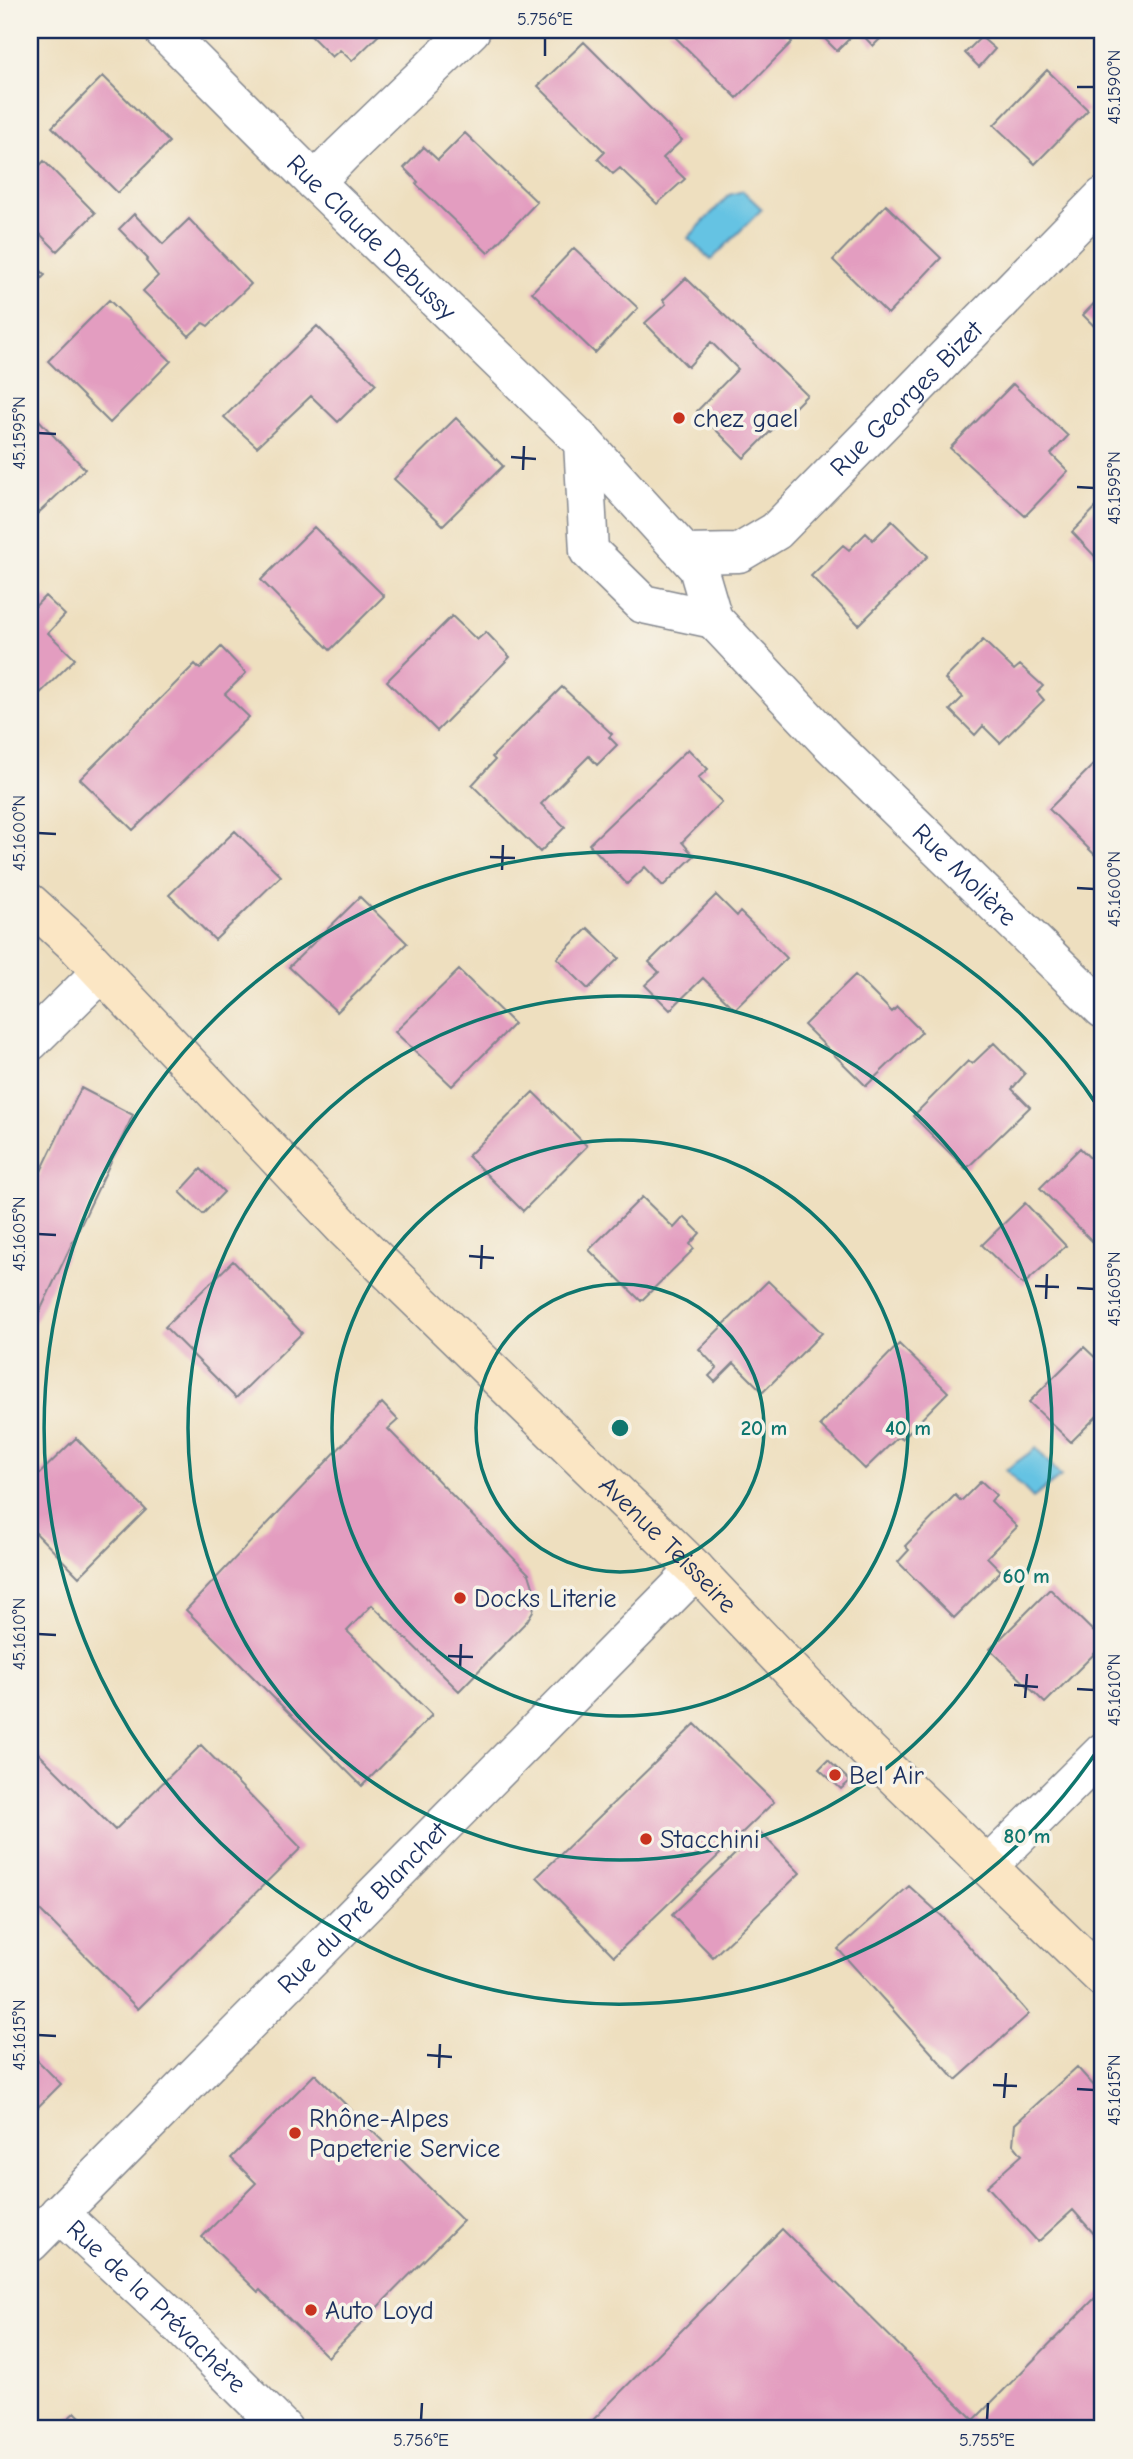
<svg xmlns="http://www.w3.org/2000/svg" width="1133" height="2459" viewBox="0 0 1133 2459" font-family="'Comic Neue',sans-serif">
  <rect width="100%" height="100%" fill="#f7f3e8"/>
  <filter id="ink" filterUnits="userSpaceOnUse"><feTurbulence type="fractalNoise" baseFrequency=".0143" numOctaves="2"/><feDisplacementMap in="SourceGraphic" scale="14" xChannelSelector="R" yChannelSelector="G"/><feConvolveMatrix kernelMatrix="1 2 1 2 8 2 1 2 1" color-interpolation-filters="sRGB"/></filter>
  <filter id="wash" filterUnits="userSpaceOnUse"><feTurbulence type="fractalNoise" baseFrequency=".00686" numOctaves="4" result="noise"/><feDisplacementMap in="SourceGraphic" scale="28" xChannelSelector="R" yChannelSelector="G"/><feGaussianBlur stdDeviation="1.57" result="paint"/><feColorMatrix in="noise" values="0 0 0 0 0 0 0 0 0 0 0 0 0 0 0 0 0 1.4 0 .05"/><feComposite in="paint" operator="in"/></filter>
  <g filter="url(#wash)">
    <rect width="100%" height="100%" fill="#eedfbf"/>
    <path fill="#65c3e3" stroke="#4079a0" stroke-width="2" d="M 743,191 L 762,209 L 711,260 L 688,238 L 729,195 Z
      M 1036,1448 L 1061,1476 L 1033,1498 L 1006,1470 Z"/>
    <g id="blocks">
      <path fill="#e39dc0" d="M 305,30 L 384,30 L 352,61 L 340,50 L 332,57 Z
        M 668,30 L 780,30 L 792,42 L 737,98 Z
        M 816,30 L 889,30 L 873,46 L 858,30 L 837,51 Z
        M 981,37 L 995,49 L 979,67 L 965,53 Z
        M 584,42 L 682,140 L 663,158 L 685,179 L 657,204 L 620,168 L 613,174 L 598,159 L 605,152 L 538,86 Z
        M 1047,70 L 1088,110 L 1035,164 L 994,125 Z
        M 103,76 L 169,142 L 118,193 L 52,127 Z
        M 465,133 L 537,202 L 488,253 L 416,184 L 418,182 L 404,168 L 424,147 L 438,160 Z
        M 44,161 L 95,213 L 57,251 L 30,224 L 30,176 Z
        M 886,205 L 941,258 L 888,314 L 833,260 Z
        M 134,214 L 163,244 L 189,219 L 251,284 L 208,326 L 203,323 L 189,336 L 143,291 L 158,276 L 146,261 L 148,259 L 119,229 Z
        M 574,248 L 638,308 L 595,353 L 532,292 Z
        M 30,259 L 45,275 L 30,290 Z
        M 686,278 L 807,395 L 744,458 L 697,411 L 738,369 L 711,342 L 688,367 L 645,323 L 666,304 L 663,300 Z
        M 1103,294 L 1103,335 L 1083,315 Z
        M 109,300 L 171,361 L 110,423 L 48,361 Z
        M 317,326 L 376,384 L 338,422 L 311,396 L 257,447 L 224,417 Z
        M 1013,384 L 1068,436 L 1051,454 L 1068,471 L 1025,516 L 950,448 Z
        M 36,417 L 85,469 L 30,521 L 30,424 Z
        M 456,418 L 503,466 L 443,525 L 394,479 Z
        M 1103,500 L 1103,565 L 1072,532 Z
        M 892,521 L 928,556 L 859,625 L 811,576 L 843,545 L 849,550 L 866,533 L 873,540 Z
        M 314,527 L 384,596 L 330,650 L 261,580 Z
        M 45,596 L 65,615 L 48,633 L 75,659 L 30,703 L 30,612 Z
        M 452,616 L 477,640 L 486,632 L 510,657 L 437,731 L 387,681 Z
        M 983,640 L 1014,670 L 1020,665 L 1043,686 L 1037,692 L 1044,700 L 1000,743 L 983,726 L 975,735 L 950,710 L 963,697 L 945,679 Z
        M 221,647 L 246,673 L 225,694 L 249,717 L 133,830 L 80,779 L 195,664 L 200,669 Z
        M 562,687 L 612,734 L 609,737 L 617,745 L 597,765 L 589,756 L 541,804 L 565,827 L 540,852 L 472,785 L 495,760 L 492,757 Z
        M 688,749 L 708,769 L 698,778 L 722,802 L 682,842 L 694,856 L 663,886 L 645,867 L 627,884 L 589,844 Z
        M 1103,755 L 1103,863 L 1049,809 Z
        M 235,831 L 281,876 L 215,940 L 169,895 Z
        M 716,895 L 737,916 L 740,912 L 787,958 L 735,1009 L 703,978 L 670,1010 L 645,985 L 659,972 L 649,962 Z
        M 360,897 L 407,943 L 337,1012 L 289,967 Z
        M 588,928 L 619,958 L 588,989 L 557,958 Z
        M 459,970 L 514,1024 L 452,1086 L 395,1032 Z
        M 855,975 L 892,1012 L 897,1007 L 922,1032 L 866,1086 L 804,1025 Z
        M 994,1043 L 1025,1074 L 1012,1089 L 1030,1107 L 966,1169 L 913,1116 L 968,1061 L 972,1064 Z
        M 81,1088 L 133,1115 L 30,1332 L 30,1194 Z
        M 533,1092 L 587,1146 L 523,1211 L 468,1156 Z
        M 1080,1148 L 1103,1171 L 1103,1234 L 1094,1243 L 1040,1188 Z
        M 201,1169 L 224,1192 L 203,1214 L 180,1192 Z
        M 642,1197 L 674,1228 L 684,1217 L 700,1233 L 690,1244 L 694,1249 L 641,1301 L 589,1250 Z
        M 1025,1203 L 1066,1246 L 1023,1285 L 982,1245 Z
        M 233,1261 L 302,1333 L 236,1398 L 165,1327 Z
        M 768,1281 L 822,1333 L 763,1392 L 734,1363 L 715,1382 L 709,1376 L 717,1368 L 699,1349 Z
        M 899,1344 L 948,1392 L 902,1439 L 898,1437 L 865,1469 L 820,1425 Z
        M 1084,1347 L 1103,1365 L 1103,1410 L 1071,1442 L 1029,1402 Z
        M 382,1403 L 398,1420 L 388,1429 L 529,1574 L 536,1596 L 533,1611 L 527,1621 L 459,1691 L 372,1605 L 347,1631 L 432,1715 L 362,1786 L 186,1610 Z
        M 76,1438 L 146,1510 L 79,1577 L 30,1527 L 30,1483 Z
        M 981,1481 L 996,1495 L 991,1501 L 1017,1527 L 987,1557 L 1001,1571 L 954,1618 L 898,1562 L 909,1550 L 905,1546 L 955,1495 L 961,1501 Z
        M 1050,1589 L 1103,1641 L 1103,1645 L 1045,1703 L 990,1649 Z
        M 695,1724 L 774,1802 L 614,1956 L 537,1877 Z
        M 201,1745 L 301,1848 L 138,2009 L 30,1900 L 30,1755 L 35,1750 L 115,1830 Z
        M 828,1760 L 850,1781 L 841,1789 L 819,1769 Z
        M 759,1831 L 800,1873 L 713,1957 L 672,1915 Z
        M 909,1886 L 943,1917 L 1029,2014 L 956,2080 L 838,1949 Z
        M 30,2053 L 61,2084 L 30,2115 Z
        M 1077,2067 L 1103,2096 L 1103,2244 L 1073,2210 L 1038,2242 L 987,2186 L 1022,2155 L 1013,2144 L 1015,2124 Z
        M 315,2074 L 463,2221 L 328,2357 L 260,2290 L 258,2292 L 202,2237 L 256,2183 L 231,2158 Z
        M 782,2229 L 974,2420 L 1103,2290 L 1103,2429 L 584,2429 Z
        M 75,2412 L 92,2429 L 57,2429 Z"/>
    </g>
  </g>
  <g filter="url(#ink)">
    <use href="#blocks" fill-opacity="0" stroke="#84878e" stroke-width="2"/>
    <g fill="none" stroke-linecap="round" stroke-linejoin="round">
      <g stroke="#84878e" stroke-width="41">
        <g id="street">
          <path id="s1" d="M 163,30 L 315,182 L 583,442 L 698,568 L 713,619 L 827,740 L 1103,1009"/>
          <path d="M 315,182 L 342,154 L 471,30"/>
          <path d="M 583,442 L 589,551 L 643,604 L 713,619"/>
          <path id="s2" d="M 686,554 L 739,553 L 776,531 L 1103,197"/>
          <path d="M 30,1042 L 100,973"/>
          <path d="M 988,1866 L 1103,1752"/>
          <path id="s3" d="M 59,2213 L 168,2314 L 283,2429"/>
          <path id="s4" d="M 30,2243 L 696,1570"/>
        </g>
      </g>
      <g stroke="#84878e" stroke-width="41">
        <g id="secondary">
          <path id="s5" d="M 30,903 L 75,944 L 344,1228 L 696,1570 L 860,1743 L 1103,1978"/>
        </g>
      </g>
      <use href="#street" stroke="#fff" stroke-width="38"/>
      <use href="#secondary" stroke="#fbe6c4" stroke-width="38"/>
    </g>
  </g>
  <path fill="none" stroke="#1b2f5e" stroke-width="2.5" d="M 545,56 L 545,38M 1077,87 L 1094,87M 38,433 L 56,434M 511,457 L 536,459M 523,470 L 524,446M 1077,487 L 1094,488M 38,833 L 56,834M 490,857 L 515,858M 502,870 L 503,845M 1077,888 L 1094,889M 38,1234 L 56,1235M 469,1256 L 494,1258M 481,1269 L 482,1245M 1035,1286 L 1059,1287M 1077,1288 L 1094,1289M 1046,1299 L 1047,1274M 38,1634 L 56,1635M 448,1656 L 473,1657M 460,1669 L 461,1644M 1014,1685 L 1038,1687M 1077,1689 L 1094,1690M 1025,1698 L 1027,1674M 38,2035 L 56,2036M 427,2055 L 452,2057M 439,2068 L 440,2044M 993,2085 L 1017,2086M 1077,2089 L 1094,2090M 1004,2098 L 1006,2073M 421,2420 L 422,2403M 987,2420 L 988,2403"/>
  <g fill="none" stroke="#0f766e" stroke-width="3.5">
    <circle cx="620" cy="1428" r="144"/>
    <circle cx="620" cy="1428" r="288"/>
    <circle cx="620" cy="1428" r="432"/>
    <path d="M1103 1742A576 576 0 1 1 1103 1114"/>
  </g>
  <g fill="#c8321e" stroke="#f7f3e8" stroke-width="2.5">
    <circle cx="679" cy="418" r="7"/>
    <circle cx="460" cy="1598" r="7"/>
    <circle cx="835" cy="1775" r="7"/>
    <circle cx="646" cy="1839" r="7"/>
    <circle cx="295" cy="2133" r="7"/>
    <circle cx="311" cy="2310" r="7"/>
  </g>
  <g text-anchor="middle" stroke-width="7" stroke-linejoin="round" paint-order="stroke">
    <g font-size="26" fill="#1b2f5e" stroke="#f7f3e8">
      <text dy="9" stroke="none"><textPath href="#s1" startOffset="294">Rue Claude Debussy</textPath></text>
      <text dy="9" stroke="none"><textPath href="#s2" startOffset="282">Rue Georges Bizet</textPath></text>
      <text dy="9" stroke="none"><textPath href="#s1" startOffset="1171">Rue Molière</textPath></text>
      <text dy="9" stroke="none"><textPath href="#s5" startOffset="905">Avenue Teisseire</textPath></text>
      <text dy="9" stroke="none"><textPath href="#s4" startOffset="472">Rue du Pré Blanchet</textPath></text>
      <text dy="9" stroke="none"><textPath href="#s3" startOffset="135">Rue de la Prévachère</textPath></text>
    </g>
    <g font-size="26" fill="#1b2f5e" stroke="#f7f3e8" text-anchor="start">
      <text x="693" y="427">chez gael</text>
      <text x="474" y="1607">Docks Literie</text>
      <text x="849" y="1784">Bel Air</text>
      <text x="660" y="1848">Stacchini</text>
      <text x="309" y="2127">Rhône-Alpes<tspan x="309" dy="30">Papeterie Service</tspan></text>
      <text x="325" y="2319">Auto Loyd</text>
    </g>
  </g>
  <circle cx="620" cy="1428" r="10" fill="#0f766e" stroke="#f7f3e8" stroke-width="3.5"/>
  <g font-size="21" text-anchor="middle" font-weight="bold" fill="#0f766e" stroke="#f7f3e8" stroke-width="7" stroke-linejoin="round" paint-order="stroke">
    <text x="764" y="1435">20 m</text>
    <text x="908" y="1435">40 m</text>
    <text x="1026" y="1583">60 m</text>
    <text x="1027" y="1843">80 m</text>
  </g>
  <rect width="1133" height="2459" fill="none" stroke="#f7f3e8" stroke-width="77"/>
  <rect x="38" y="38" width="1056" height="2382" fill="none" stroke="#1b2f5e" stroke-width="2.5"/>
  <g font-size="18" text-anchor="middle" fill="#1b2f5e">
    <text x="545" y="25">5.756°E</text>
    <text transform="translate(1114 87) rotate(-90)" y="6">45.1590°N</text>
    <text transform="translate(19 433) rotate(-90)" y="6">45.1595°N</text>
    <text transform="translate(1114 488) rotate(-90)" y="6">45.1595°N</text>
    <text transform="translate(19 833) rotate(-90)" y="6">45.1600°N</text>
    <text transform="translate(1114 889) rotate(-90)" y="6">45.1600°N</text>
    <text transform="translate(19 1234) rotate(-90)" y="6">45.1605°N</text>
    <text transform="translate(1114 1289) rotate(-90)" y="6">45.1605°N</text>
    <text transform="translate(19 1634) rotate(-90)" y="6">45.1610°N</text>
    <text transform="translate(1114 1690) rotate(-90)" y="6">45.1610°N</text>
    <text transform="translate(19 2035) rotate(-90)" y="6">45.1615°N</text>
    <text transform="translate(1114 2090) rotate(-90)" y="6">45.1615°N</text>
    <text x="421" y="2446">5.756°E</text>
    <text x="987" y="2446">5.755°E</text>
  </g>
</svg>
